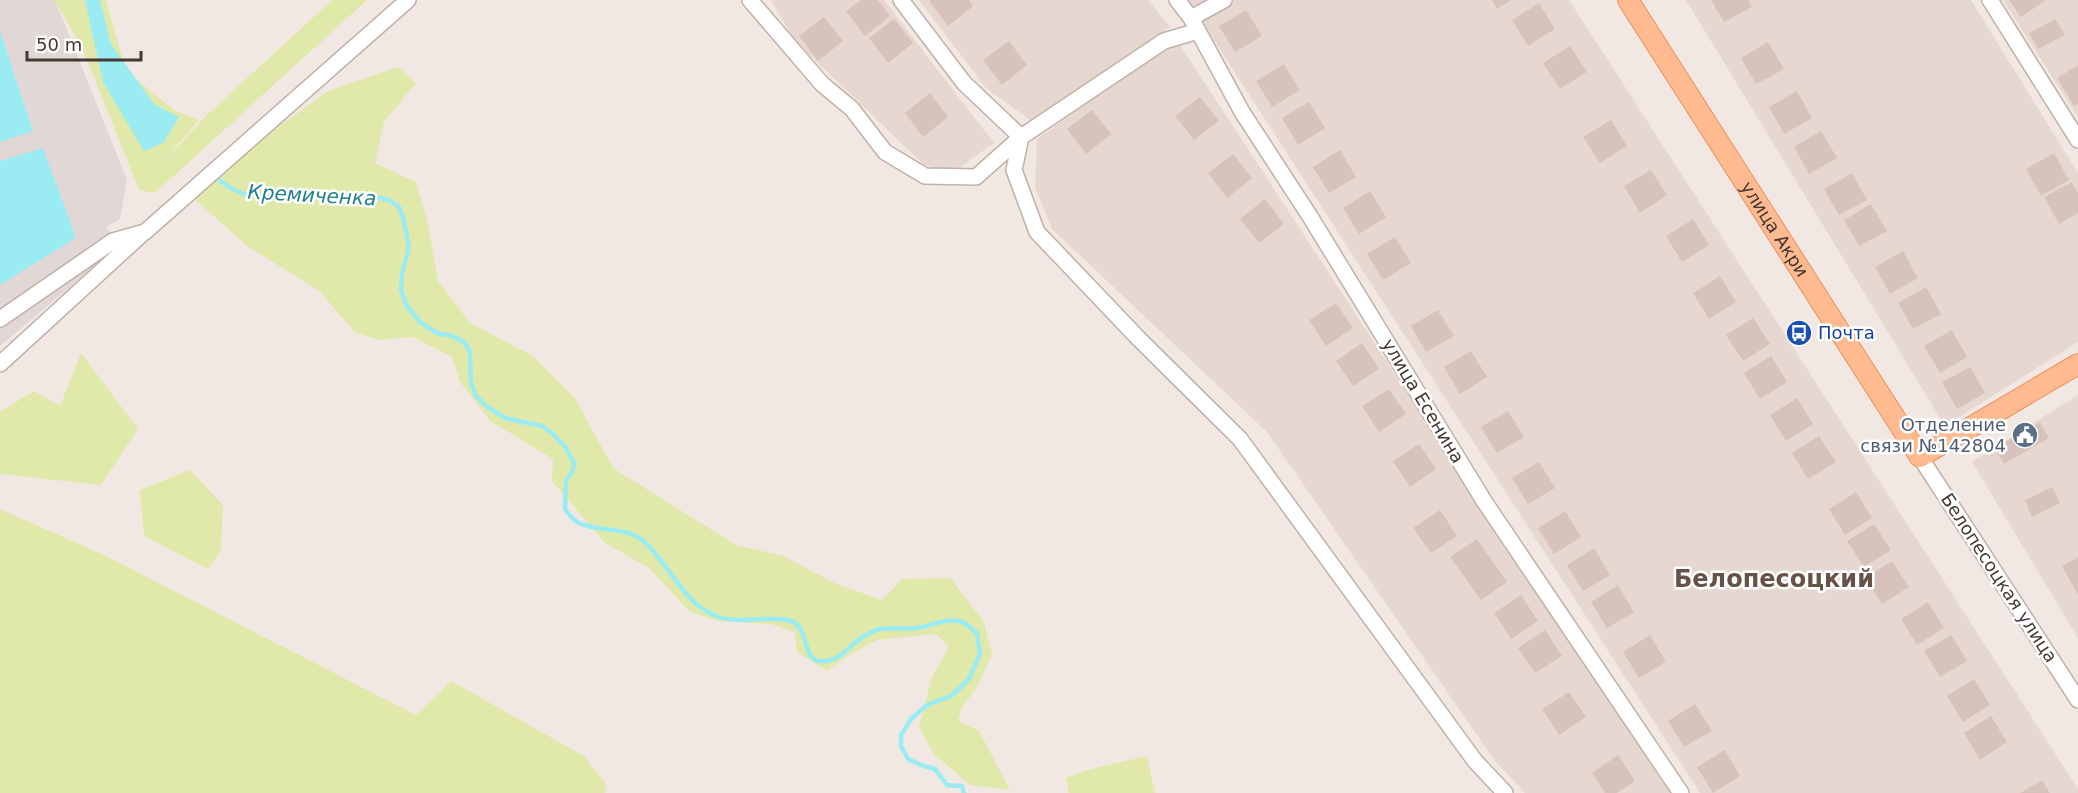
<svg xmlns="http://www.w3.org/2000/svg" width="2078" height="793" viewBox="0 0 2078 793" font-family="'DejaVu Sans',sans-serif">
  <rect width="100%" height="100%" fill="#f2e8e3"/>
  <path fill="#e6d8d0" d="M 771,0 L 884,0 L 994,143 L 955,171 L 924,165 L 794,40 Z
    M 919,0 L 1148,0 L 1170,27 L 1030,120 L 986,88 Z
    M 1188,0 L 1569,0 L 2078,789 L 2078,793 L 1700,793 Z
    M 1686,0 L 1971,0 L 2078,173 L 2078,342 L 1945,426 Z
    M 2003,0 L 2078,0 L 2078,117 Z
    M 1180,45 L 1504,541 L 1670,793 L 1525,793 L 1495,761 L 1267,432 L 1052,229 L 1035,188 L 1037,139 L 1163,50 Z
    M 2078,395 L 2078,638 L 1972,462 Z"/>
  <path fill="#e1d8d5" d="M 0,0 L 55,0 L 127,180 L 120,219 L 107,227 L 116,248 L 0,346 Z"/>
  <path fill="#e0e9a9" d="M 54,0 L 106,0 L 126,71 L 174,110 L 199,120 L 156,170 L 206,116 L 332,0 L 367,0 L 155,193 L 139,190 L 81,45 Z
    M 398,67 L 416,83 L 384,122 L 375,163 L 416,182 L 428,225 L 438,281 L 470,323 L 533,356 L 575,398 L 613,468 L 736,545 L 784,556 L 836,584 L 882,600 L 902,579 L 950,578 L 984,622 L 992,654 L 978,686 L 962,707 L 958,721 L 979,731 L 1010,790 L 970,785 L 934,754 L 919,727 L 932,677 L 949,647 L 936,634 L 877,640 L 841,660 L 827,671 L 797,652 L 795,632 L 771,624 L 718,621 L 690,612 L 649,568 L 605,543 L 552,481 L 553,459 L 490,421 L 460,382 L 452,357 L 413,337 L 380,340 L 356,333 L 319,291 L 246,245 L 188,193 L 328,91 Z
    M 81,353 L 138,429 L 101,485 L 0,474 L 0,412 L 34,391 L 60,406 Z
    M 190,470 L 223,505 L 221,551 L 208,569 L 144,536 L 140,490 Z
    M 0,509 L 108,557 L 416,715 L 451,681 L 584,756 L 606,784 L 605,793 L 0,793 Z
    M 1147,756 L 1155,793 L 1069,793 L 1066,778 L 1087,770 Z"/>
  <path fill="#9bebf3" d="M 85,0 L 100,0 L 111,44 L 154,104 L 179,117 L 163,143 L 144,151 L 103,82 Z
    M 0,31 L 33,131 L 0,142 Z
    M 43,148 L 76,238 L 0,285 L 0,161 Z"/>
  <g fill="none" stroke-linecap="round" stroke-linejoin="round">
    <path stroke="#9bebf3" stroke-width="4.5" d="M 218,179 L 232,189 L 247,195 L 265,195 L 291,190 L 333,195 L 372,196 L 389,200 L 399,207 L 404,221 L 409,247 L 402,274 L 401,289 L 406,305 L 420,322 L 437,333 L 452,336 L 464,342 L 470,352 L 471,383 L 476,396 L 486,406 L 505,418 L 542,426 L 553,434 L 566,448 L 574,463 L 572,472 L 566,481 L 565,509 C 568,513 572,519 577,522 C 597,533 623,525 642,540 C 669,562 681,601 714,615 C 738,626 766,614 791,621 C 812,628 799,665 826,661 C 841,660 852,643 864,636 C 868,634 872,632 876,630 C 888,626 904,630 917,628 C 931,626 947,617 962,622 C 967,623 972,630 977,633 L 980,654 L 969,679 L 951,696 L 927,705 L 911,719 L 901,735 L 901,746 L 908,759 L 921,765 L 935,769 L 947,785 L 962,786 L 964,793"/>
  </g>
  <path fill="#d7c3bb" d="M 861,0 L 878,0 L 890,16 L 865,36 L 846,11 Z
    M 931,0 L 969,0 L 973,6 L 948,26 L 929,1 Z
    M 1492,0 L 1511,0 L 1497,9 Z
    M 1711,0 L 1748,0 L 1752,7 L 1724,22 Z
    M 2009,0 L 2046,0 L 2021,17 Z
    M 1539,3 L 1555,29 L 1528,46 L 1512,20 Z
    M 1246,10 L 1262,36 L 1235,52 L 1219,26 Z
    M 824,17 L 843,41 L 818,61 L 799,36 Z
    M 894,19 L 913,43 L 888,63 L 869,38 Z
    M 2055,19 L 2065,35 L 2038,49 L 2029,33 Z
    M 1009,41 L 1027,65 L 1002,85 L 983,60 Z
    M 1768,42 L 1784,69 L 1756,84 L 1741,58 Z
    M 1570,46 L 1587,72 L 1560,89 L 1543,63 Z
    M 1284,64 L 1300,90 L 1272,107 L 1256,81 Z
    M 2078,65 L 2078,104 L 2074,106 L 2057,78 Z
    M 1797,91 L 1812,118 L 1784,134 L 1769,107 Z
    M 930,93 L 948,117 L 923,137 L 905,113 Z
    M 1200,97 L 1219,121 L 1194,140 L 1175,116 Z
    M 1309,102 L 1325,128 L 1298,145 L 1282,118 Z
    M 1092,110 L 1111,134 L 1086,154 L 1067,129 Z
    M 1611,120 L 1627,146 L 1600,163 L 1583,137 Z
    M 1821,131 L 1837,158 L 1809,174 L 1794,147 Z
    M 1340,150 L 1356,177 L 1329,193 L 1313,167 Z
    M 2054,153 L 2069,180 L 2041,196 L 2026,169 Z
    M 1233,154 L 1252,178 L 1227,198 L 1208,173 Z
    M 1651,170 L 1667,195 L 1640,213 L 1624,186 Z
    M 1852,173 L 1867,200 L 1839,215 L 1824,189 Z
    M 2072,182 L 2078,193 L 2078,213 L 2059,224 L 2044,197 Z
    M 1370,191 L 1386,217 L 1359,234 L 1343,208 Z
    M 1265,199 L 1284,224 L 1259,243 L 1240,219 Z
    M 1871,204 L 1887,231 L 1859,246 L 1844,220 Z
    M 1693,219 L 1709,245 L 1682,262 L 1666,236 Z
    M 1395,237 L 1411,263 L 1383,280 L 1367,254 Z
    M 1903,251 L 1918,278 L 1890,294 L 1875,267 Z
    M 1720,276 L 1736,302 L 1709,319 L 1693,293 Z
    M 1926,287 L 1941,314 L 1913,329 L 1898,303 Z
    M 1336,303 L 1353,328 L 1326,346 L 1309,320 Z
    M 1438,310 L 1454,336 L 1426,352 L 1411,326 Z
    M 1753,318 L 1770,344 L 1743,361 L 1726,335 Z
    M 1952,330 L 1967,357 L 1940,373 L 1924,346 Z
    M 1362,343 L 1379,369 L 1353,386 L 1336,361 Z
    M 1471,351 L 1487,377 L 1460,394 L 1444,367 Z
    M 1771,356 L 1787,382 L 1760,399 L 1744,373 Z
    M 1970,367 L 1985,393 L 1957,409 L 1942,382 Z
    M 1389,389 L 1406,414 L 1379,432 L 1362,406 Z
    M 1797,398 L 1813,424 L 1786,441 L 1770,415 Z
    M 1508,411 L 1524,437 L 1497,453 L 1481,427 Z
    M 2040,422 L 2049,438 L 2004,464 L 1995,448 Z
    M 1819,436 L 1836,462 L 1808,479 L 1792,453 Z
    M 1419,444 L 1436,469 L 1410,487 L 1393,461 Z
    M 1539,462 L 1555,488 L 1528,504 L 1512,478 Z
    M 2052,487 L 2060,503 L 2032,517 L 2025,500 Z
    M 1856,492 L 1872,518 L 1845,535 L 1829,509 Z
    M 1440,510 L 1457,536 L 1431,553 L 1413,528 Z
    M 1565,511 L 1581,537 L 1554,554 L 1538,528 Z
    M 1874,524 L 1891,550 L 1864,567 L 1847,541 Z
    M 1477,539 L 1507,582 L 1481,600 L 1450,557 Z
    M 1594,548 L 1610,575 L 1583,591 L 1567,565 Z
    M 2078,557 L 2078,595 L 2062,566 Z
    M 1892,561 L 1909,587 L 1882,604 L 1865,578 Z
    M 1618,585 L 1634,612 L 1607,628 L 1591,602 Z
    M 1521,595 L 1538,621 L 1511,639 L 1494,613 Z
    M 1928,602 L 1944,628 L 1917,645 L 1901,619 Z
    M 1545,630 L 1562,656 L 1535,673 L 1518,648 Z
    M 1650,635 L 1666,662 L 1639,678 L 1623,652 Z
    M 1951,635 L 1967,661 L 1940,677 L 1924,651 Z
    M 1974,679 L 1990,705 L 1963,722 L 1947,696 Z
    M 1569,692 L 1586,717 L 1559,735 L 1542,709 Z
    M 1695,704 L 1712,731 L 1684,747 L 1668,721 Z
    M 1991,716 L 2007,742 L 1980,760 L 1964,733 Z
    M 1725,750 L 1740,776 L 1713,793 L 1697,767 Z
    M 1618,755 L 1635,781 L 1617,793 L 1605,793 L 1592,773 Z
    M 2042,780 L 2050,793 L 2020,793 Z"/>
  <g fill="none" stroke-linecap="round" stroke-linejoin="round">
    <g stroke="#c1b1a8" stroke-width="18">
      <path id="minor" d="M 750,0 L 822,84 L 852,109 L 885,152 L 925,176 L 976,177 L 1021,137 L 1164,41 L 1198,31
        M 901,0 L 964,83 L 1021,137 L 1014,170 L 1037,232 L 1139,339 L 1240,439 L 1475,761 L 1505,793
        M 1177,0 L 1191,18 L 1242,112 L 1311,218 L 1484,501 L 1681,793
        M 1990,0 L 2078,140
        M 1191,18 L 1224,0
        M 0,319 L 113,241 L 145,232 L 408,0
        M 0,364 L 142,234
        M 1920,457 L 2078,700"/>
    </g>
    <g stroke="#e8915b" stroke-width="22">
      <g id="major">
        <path id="s1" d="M 1628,0 L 1920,457 L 2078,364"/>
      </g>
    </g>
    <use href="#minor" stroke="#fff" stroke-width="15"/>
    <use href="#major" stroke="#ffbb8f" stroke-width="20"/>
  </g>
  <defs>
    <g id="bus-disc" transform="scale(1.35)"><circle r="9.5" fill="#1a4fb4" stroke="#fff"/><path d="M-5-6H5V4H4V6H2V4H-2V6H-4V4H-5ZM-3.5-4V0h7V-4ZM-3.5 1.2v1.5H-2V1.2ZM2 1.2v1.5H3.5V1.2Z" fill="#fff"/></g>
    <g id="civic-disc" transform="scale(1.35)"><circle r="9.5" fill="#5c6f8a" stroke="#fff"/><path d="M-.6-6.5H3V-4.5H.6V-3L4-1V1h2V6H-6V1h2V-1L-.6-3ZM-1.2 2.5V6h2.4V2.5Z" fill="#fff"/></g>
  </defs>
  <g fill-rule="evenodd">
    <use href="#bus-disc" x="1799" y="333"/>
    <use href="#civic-disc" x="2025" y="435"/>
  </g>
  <g text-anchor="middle" stroke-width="5" stroke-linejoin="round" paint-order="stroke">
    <g font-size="18" fill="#443833" stroke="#fff">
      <text dy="6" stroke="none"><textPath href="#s1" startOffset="272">улица Акри</textPath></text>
      <text transform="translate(1423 401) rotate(59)" y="6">улица Есенина</text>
      <text transform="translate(1999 578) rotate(57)" y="6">Белопесоцкая улица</text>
    </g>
    <g font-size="18" fill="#164399" stroke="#fff" text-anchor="start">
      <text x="1818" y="339">Почта</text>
    </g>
    <g font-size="18" fill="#4e5e75" stroke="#fff" text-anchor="end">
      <text x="2006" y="431">Отделение<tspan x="2006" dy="21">связи №142804</tspan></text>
    </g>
    <g font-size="20" font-style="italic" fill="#23808a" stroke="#fff">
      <text transform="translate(312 195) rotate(3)" y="7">Кремиченка</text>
    </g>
    <g font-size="24" font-weight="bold" fill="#67524a" stroke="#fff">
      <text x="1774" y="587">Белопесоцкий</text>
    </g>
  </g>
  <path d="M27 51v9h114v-9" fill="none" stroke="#443833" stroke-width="3"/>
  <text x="36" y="51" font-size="18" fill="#443833" stroke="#ffffff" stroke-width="4.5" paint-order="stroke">50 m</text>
</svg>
